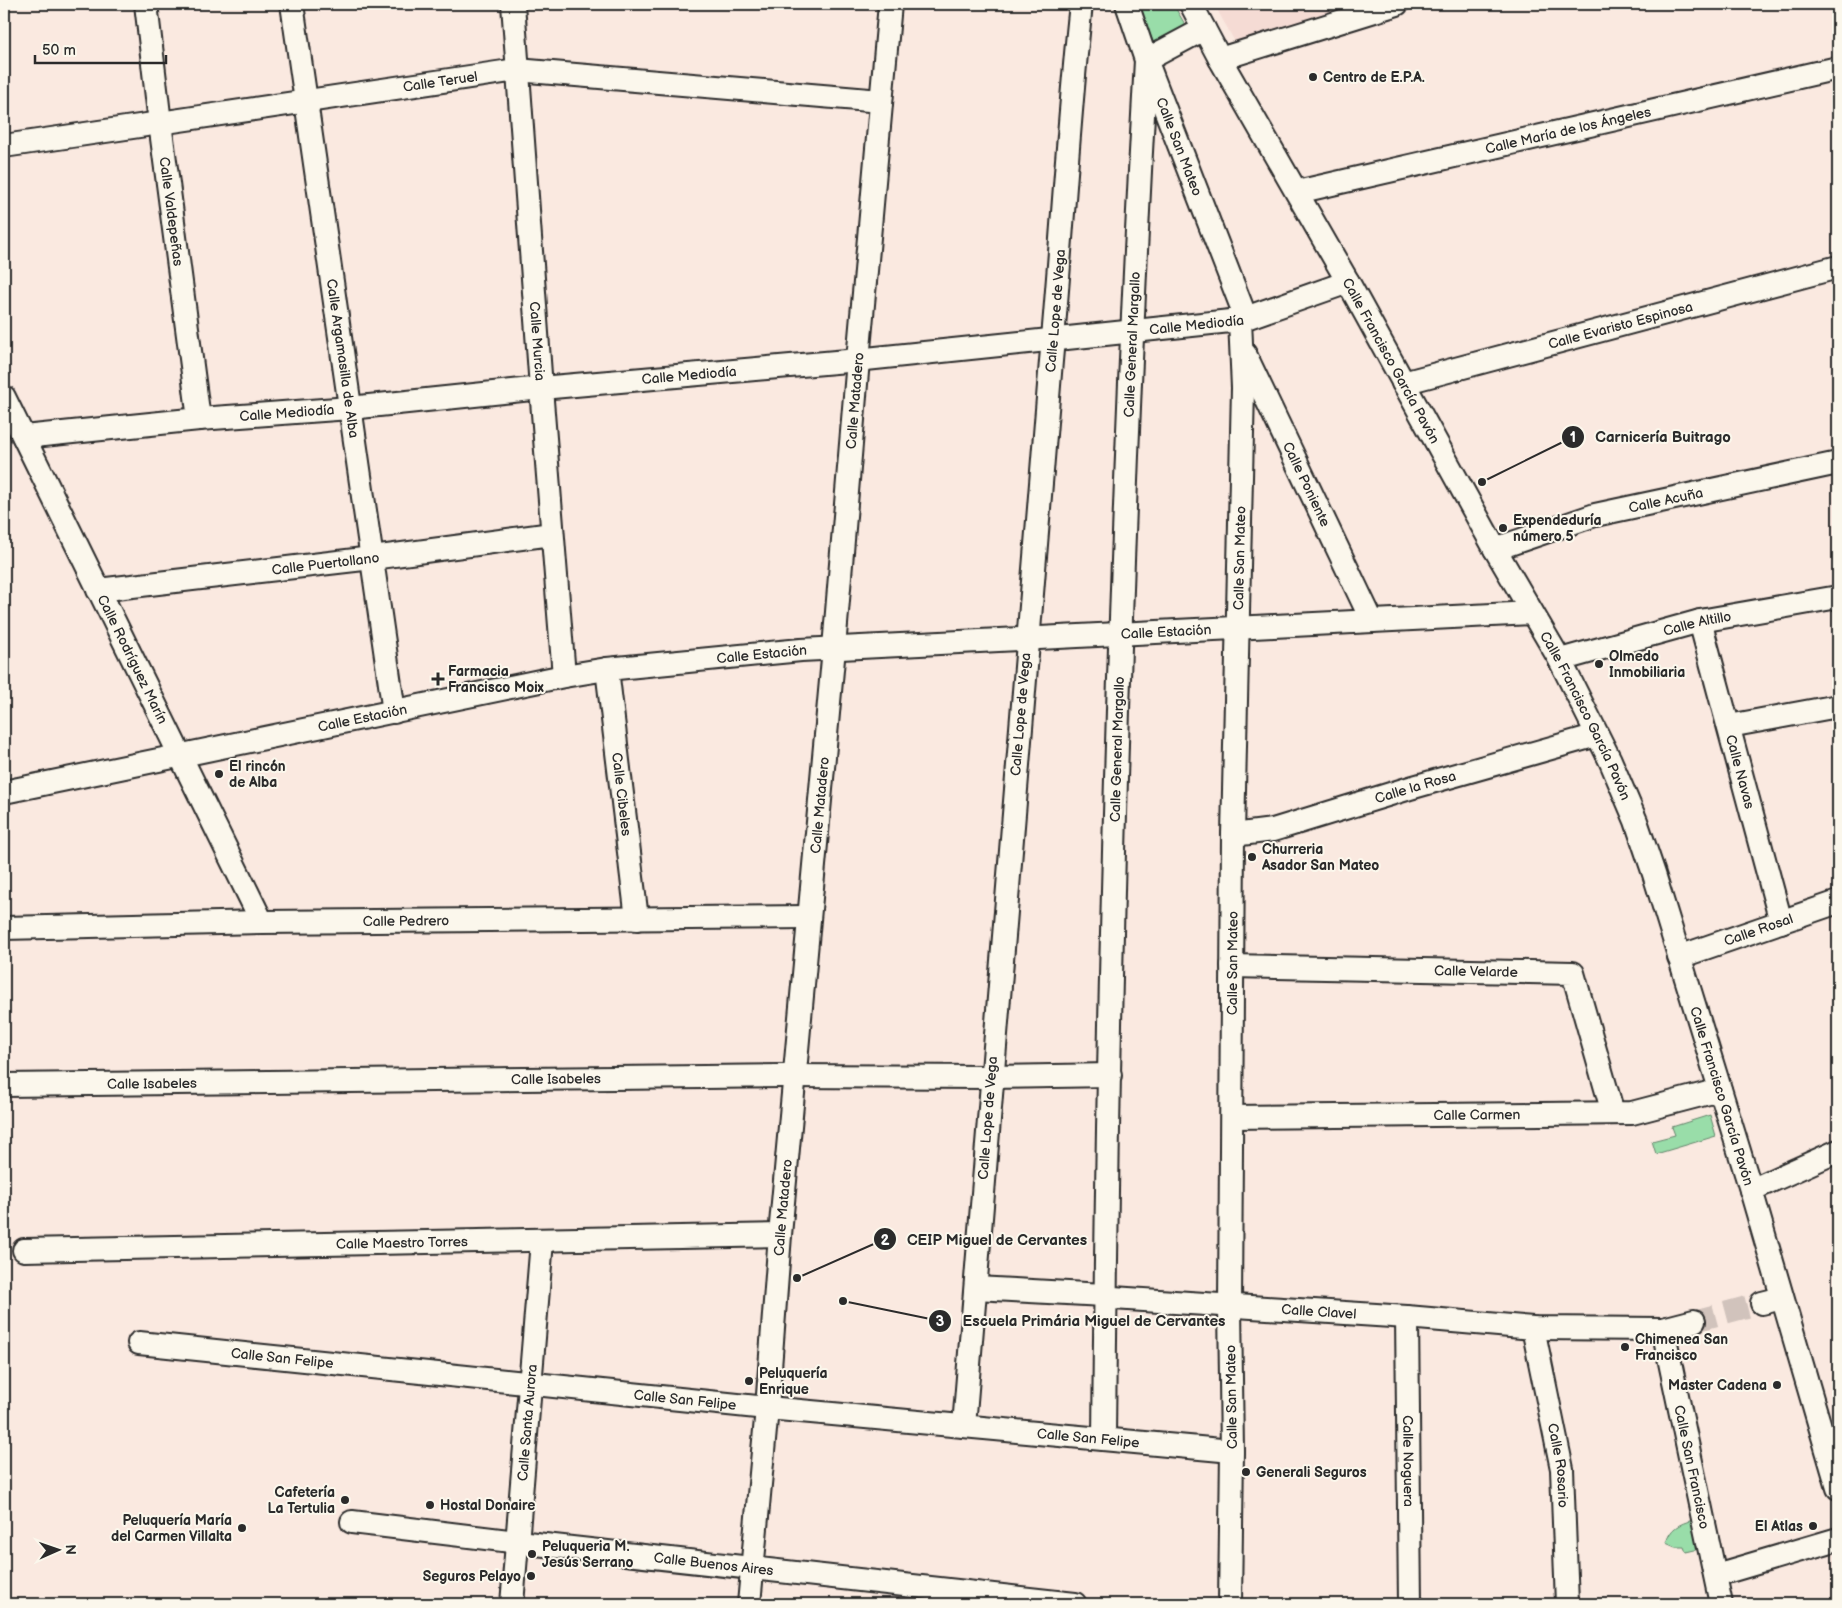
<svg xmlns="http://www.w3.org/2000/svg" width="1842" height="1608" viewBox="0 0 1842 1608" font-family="'Balsamiq Sans',sans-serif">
  <rect width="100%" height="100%" fill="#fae9e0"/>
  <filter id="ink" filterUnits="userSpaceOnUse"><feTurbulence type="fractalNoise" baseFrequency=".02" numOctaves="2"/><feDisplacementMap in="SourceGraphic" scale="10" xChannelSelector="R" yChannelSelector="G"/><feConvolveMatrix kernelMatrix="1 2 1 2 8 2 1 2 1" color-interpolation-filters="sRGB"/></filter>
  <g filter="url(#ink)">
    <path fill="#f5dbd4" d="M 1214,4 L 1356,4 L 1235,42 Z"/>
    <path fill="#99dda9" stroke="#62846a" d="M 1138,4 L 1173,4 L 1186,26 L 1154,44 Z
      M 1710,1115 L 1716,1136 L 1656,1154 L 1652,1141 L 1675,1135 L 1672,1127 Z
      M 1693,1520 L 1699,1549 L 1686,1552 L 1684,1547 L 1675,1547 L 1666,1543 C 1670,1528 1679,1524 1693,1520 Z"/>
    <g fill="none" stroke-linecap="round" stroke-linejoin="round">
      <path stroke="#d1c3bc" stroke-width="22" stroke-dasharray="22 11" stroke-linecap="butt" d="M 1694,1321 L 1762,1303"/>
      <g stroke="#2b2b2b" stroke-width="26">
        <g id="minor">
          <path id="s1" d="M 146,4 L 160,123 L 199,419"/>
          <path id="s2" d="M 292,4 L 394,712"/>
          <path id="s3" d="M 513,4 L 541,388 L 564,676"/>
          <path id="s4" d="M 1127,4 L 1146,60 L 1246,318"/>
          <path id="s5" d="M 1191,4 L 1220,59 L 1348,282 L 1495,549 L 1560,660 L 1610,760 L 1636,821 L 1654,874 L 1751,1190 L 1838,1488"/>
          <path d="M 1220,59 L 1397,4"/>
          <path id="s6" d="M 4,146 L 517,70 L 881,101"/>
          <path id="s7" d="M 1297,192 L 1838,68"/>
          <path id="s8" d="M 1245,354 L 1372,621"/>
          <path id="s9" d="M 1403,383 L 1838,267"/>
          <path id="s10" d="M 4,397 L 262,922"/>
          <path id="s11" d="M 24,437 L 199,419 L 350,408 L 541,388 L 847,361 L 1240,320 L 1348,282"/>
          <path id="s12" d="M 1495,549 L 1595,515 L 1838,463"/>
          <path id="s13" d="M 98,590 L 372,558 L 552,534"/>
          <path id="s14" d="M 1700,621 L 1781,922"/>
          <path id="s15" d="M 1560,660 L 1700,621 L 1838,597"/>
          <path id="s16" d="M 607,669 L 637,919"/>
          <path d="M 1729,726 L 1838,706"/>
          <path id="s17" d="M 4,792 L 564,676 L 607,669 L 801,650 L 1532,613"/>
          <path id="s18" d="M 1233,835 L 1273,830 L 1410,788 L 1597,735"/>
          <path id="s19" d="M 4,928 L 262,922 L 809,917"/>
          <path id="s20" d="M 1679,957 L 1838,902"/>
          <path id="s21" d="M 1232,966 L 1573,973 L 1613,1113"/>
          <path id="s22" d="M 4,1085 L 784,1076 L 990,1077 L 1110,1075"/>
          <path id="s23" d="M 1232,1117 L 1632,1113 L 1720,1090"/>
          <path d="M 1751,1190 L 1838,1151"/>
          <path id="s24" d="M 24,1250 L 780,1235"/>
          <path id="s25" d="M 976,1288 L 1104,1295 L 1113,1298 L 1407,1317 L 1533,1328 L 1663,1329 L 1694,1321"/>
          <path d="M 1762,1303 L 1782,1298"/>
          <path id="s26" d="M 1407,1317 L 1410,1604"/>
          <path id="s27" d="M 1533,1328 L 1562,1469 L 1567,1604"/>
          <path id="s28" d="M 1663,1329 L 1721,1604"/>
          <path id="s29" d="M 139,1343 L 757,1407 L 1232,1451"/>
          <path id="s30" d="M 964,1426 C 990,1071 1019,716 1051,361 C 1062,242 1068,123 1081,4"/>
          <path id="s31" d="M 1104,1439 C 1108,979 1120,519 1146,60 L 1204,29"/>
          <path id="s32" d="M 352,1522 L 518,1542 L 1075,1604"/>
          <path d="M 1716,1575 L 1838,1539"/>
          <path id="s33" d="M 512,1604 L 542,1241"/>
          <path id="s34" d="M 749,1604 L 767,1408 L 780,1235 L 834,648 L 858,360 L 890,4"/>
          <path id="s35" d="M 1230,1604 L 1232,1451 L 1230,1307 L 1233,835 L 1243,388 L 1240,320"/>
        </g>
      </g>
      <use href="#minor" stroke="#fbf7ec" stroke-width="22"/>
    </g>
  </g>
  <g fill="#2b2b2b" stroke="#fbf7ec" stroke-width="2">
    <circle cx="1313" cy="77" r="5"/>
    <circle cx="1503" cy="528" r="5"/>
    <circle cx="1599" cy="664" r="5"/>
    <path d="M435.5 671.5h5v5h5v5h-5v5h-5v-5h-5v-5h5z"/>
    <circle cx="219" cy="774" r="5"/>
    <circle cx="1252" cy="857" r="5"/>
    <circle cx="1625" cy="1347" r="5"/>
    <circle cx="749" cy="1381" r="5"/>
    <circle cx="1777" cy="1385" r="5"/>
    <circle cx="1246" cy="1472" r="5"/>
    <circle cx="345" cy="1500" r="5"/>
    <circle cx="430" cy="1505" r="5"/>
    <circle cx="1813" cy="1526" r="5"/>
    <circle cx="242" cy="1528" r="5"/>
    <circle cx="532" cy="1554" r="5"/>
    <circle cx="531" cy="1576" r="5"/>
  </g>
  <g text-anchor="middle" stroke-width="4" stroke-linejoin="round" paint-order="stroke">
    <g font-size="14" font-weight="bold" fill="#2b2b2b" stroke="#fbf7ec" text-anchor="start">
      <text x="1323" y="82">Centro de E.P.A.</text>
      <text x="1513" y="525">Expendeduría<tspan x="1513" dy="16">número 5</tspan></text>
      <text x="1609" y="661">Olmedo<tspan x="1609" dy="16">Inmobiliaria</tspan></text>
      <text x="448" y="676">Farmacia<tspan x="448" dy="16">Francisco Moix</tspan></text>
      <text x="229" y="771">El rincón<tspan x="229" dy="16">de Alba</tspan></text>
      <text x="1262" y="854">Churreria<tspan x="1262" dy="16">Asador San Mateo</tspan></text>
      <text x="1635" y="1344">Chimenea San<tspan x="1635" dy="16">Francisco</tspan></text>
      <text x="759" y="1378">Peluquería<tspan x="759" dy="16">Enrique</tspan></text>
      <text x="1767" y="1390" text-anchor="end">Master Cadena</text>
      <text x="1256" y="1477">Generali Seguros</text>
      <text x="335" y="1497" text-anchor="end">Cafetería<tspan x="335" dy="16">La Tertulia</tspan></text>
      <text x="440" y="1510">Hostal Donaire</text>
      <text x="232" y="1525" text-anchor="end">Peluquería María<tspan x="232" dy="16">del Carmen Villalta</tspan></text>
      <text x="1803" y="1531" text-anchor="end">El Atlas</text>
      <text x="542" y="1551">Peluqueria M.<tspan x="542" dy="16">Jesús Serrano</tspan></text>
      <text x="521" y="1581" text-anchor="end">Seguros Pelayo</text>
    </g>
    <g font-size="14" fill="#2b2b2b" stroke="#fbf7ec">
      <text dy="5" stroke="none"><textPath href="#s6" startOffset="441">Calle Teruel</textPath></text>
      <text dy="5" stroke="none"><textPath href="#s7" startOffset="278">Calle María de los Ángeles</textPath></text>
      <text dy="5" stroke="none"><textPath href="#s4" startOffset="152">Calle San Mateo</textPath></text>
      <text dy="5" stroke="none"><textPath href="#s1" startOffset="209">Calle Valdepeñas</textPath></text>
      <text dy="5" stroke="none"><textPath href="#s30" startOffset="1119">Calle Lope de Vega</textPath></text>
      <text dy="5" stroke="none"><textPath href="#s11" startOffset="1178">Calle Mediodía</textPath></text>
      <text dy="5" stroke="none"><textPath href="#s9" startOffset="225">Calle Evaristo Espinosa</textPath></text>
      <text dy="5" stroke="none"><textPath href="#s3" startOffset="338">Calle Murcia</textPath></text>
      <text dy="5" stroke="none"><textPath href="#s31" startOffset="1095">Calle General Margallo</textPath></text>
      <text dy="5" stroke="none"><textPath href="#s2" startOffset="358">Calle Argamasilla de Alba</textPath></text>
      <text dy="5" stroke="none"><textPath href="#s5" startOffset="409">Calle Francisco García Pavón</textPath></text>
      <text dy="5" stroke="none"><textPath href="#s11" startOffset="668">Calle Mediodía</textPath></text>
      <text dy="5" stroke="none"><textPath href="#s34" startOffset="1208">Calle Matadero</textPath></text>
      <text dy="5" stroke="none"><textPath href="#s11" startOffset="264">Calle Mediodía</textPath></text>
      <text dy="5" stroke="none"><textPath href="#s8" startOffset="144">Calle Poniente</textPath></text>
      <text dy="5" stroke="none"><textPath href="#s12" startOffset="178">Calle Acuña</textPath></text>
      <text dy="5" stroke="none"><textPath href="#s35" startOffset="1046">Calle San Mateo</textPath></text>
      <text dy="5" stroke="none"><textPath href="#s13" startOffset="229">Calle Puertollano</textPath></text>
      <text dy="5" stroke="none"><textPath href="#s15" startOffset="142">Calle Altillo</textPath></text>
      <text dy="5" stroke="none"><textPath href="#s17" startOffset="1176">Calle Estación</textPath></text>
      <text dy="5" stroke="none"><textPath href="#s17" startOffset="771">Calle Estación</textPath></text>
      <text dy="5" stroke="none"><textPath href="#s10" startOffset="292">Calle Rodríguez Marín</textPath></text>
      <text dy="5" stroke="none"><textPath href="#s30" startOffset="714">Calle Lope de Vega</textPath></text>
      <text dy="5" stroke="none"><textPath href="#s5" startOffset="814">Calle Francisco García Pavón</textPath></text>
      <text dy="5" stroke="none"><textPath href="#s17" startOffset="366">Calle Estación</textPath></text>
      <text dy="5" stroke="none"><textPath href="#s31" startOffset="690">Calle General Margallo</textPath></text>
      <text dy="5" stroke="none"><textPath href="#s14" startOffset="156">Calle Navas</textPath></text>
      <text dy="5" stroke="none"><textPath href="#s18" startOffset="189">Calle la Rosa</textPath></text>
      <text dy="5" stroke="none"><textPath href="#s16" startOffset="126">Calle Cibeles</textPath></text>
      <text dy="5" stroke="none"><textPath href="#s34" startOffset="802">Calle Matadero</textPath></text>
      <text dy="5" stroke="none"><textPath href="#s19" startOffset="402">Calle Pedrero</textPath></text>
      <text dy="5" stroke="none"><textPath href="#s20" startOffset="84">Calle Rosal</textPath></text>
      <text dy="5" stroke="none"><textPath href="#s35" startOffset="641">Calle San Mateo</textPath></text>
      <text dy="5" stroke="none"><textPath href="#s21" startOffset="244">Calle Velarde</textPath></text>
      <text dy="5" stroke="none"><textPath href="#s22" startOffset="552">Calle Isabeles</textPath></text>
      <text dy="5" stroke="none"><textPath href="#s22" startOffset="148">Calle Isabeles</textPath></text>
      <text dy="5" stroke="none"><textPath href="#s5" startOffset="1219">Calle Francisco García Pavón</textPath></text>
      <text dy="5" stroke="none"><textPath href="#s23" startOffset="245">Calle Carmen</textPath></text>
      <text dy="5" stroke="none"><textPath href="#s30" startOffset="309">Calle Lope de Vega</textPath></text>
      <text dy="5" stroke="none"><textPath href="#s34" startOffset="398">Calle Matadero</textPath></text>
      <text dy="5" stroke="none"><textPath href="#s24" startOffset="378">Calle Maestro Torres</textPath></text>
      <text dy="5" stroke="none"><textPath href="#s25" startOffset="344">Calle Clavel</textPath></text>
      <text dy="5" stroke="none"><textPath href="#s29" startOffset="144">Calle San Felipe</textPath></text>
      <text transform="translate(1231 1397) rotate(-91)" y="5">Calle San Mateo</text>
      <text dy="5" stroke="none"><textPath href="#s29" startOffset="549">Calle San Felipe</textPath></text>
      <text dy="5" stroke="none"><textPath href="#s33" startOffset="182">Calle Santa Aurora</textPath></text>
      <text dy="5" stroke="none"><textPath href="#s29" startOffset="954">Calle San Felipe</textPath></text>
      <text dy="5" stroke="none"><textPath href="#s26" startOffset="144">Calle Noguera</textPath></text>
      <text dy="5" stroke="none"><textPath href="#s27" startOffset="140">Calle Rosario</textPath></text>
      <text dy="5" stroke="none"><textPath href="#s28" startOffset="141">Calle San Francisco</textPath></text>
      <text dy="5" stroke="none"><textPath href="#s32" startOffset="364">Calle Buenos Aires</textPath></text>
    </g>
  </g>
  <path fill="none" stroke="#2b2b2b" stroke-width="2" d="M1482 482L1573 437M797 1278L885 1239M843 1301L940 1321"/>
  <g fill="#2b2b2b" stroke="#fbf7ec" stroke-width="2">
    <circle cx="1482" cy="482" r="5"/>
    <circle cx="797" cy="1278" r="5"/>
    <circle cx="843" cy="1301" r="5"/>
    <circle cx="1573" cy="437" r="12"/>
    <circle cx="885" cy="1239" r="12"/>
    <circle cx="940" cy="1321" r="12"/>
  </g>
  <g font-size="15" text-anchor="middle" font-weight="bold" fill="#fff">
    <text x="1573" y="442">1</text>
    <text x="885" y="1245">2</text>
    <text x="940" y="1326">3</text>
  </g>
  <g font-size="15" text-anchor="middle" font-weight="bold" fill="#2b2b2b" stroke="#fbf7ec" stroke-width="4" stroke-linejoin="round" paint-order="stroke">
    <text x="1663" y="442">Carnicería Buitrago</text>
    <text x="997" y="1245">CEIP Miguel de Cervantes</text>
    <text x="1094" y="1326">Escuela Primária Miguel de Cervantes</text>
  </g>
  <rect width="1842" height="1608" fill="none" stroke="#fbf7ec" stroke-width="20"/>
  <rect x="10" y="10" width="1822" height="1588" fill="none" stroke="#2b2b2b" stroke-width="2" filter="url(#ink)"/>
  <g transform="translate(58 1550) rotate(88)" stroke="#fbf7ec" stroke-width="4" paint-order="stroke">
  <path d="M0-4L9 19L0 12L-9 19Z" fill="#2b2b2b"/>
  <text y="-8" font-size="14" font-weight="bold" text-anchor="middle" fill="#2b2b2b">N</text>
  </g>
  <path d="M35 55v8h131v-8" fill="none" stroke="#2b2b2b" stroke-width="2.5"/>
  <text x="42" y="55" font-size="15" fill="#2b2b2b" stroke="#fbf7ec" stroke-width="4" paint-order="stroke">50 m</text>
</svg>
